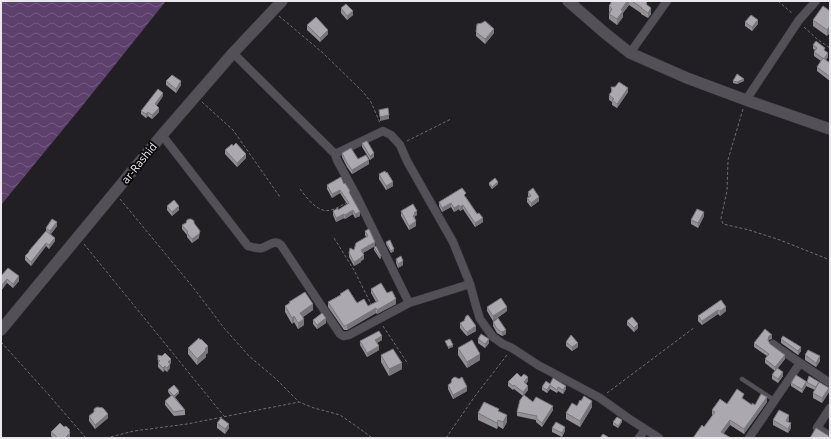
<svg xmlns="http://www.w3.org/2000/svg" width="831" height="439" viewBox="0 0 831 439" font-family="'Open Sans',sans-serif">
  <defs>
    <pattern id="water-waves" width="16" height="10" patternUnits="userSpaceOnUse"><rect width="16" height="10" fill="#5e406d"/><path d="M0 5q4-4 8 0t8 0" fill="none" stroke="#755c82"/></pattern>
  </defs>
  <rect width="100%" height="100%" fill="#221f24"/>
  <path fill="url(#water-waves)" d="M 1,1 L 166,1 L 83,105 L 1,205 Z"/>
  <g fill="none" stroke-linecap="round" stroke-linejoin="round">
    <g stroke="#3d3a3e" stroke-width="5">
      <path id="lane" d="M 742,379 L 774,400"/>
    </g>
    <g stroke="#3d3a3e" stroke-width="9">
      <path id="street" d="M 233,53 L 335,154 L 337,160 L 357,197 L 409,303
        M 630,53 L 667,1
        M 746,100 L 799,20 L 816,1
        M 162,135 L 248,246 C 253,247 257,249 262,248 C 269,246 274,239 281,245 L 340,334 L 343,336 L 349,335 L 409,303 L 470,284
        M 335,154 L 383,131 L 391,135 L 400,145 L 407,161 L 453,242 L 470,284 L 476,306 L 480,319 L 493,337 L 503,344 L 512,348 L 538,365 L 600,398 L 628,418 L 659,438
        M 773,344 L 781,350 L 830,383
        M 830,408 L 817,428 L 830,436
        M 639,438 L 645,430
        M 749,438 L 800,363"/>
    </g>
    <g stroke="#3d3a3e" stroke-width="12">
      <path id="secondary" d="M 568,1 L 606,34 L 630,53 L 687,78 L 746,100 L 830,129
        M 1,330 L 162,135 L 233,53 L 282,1"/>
    </g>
    <path stroke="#6f6d71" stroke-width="1" stroke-dasharray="3 2" stroke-linecap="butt" d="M 778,1 L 793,14
      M 279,16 L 323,53 L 363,92 L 371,102 L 380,123
      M 804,27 L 817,39 L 830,48
      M 202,102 L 233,130 L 280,197
      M 743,109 L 728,160 L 727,191 L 721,218 L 723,224 L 749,230 L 780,240 L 830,260
      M 407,141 L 451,119
      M 300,189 C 307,198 318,214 331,210 C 336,209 342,205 346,203
      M 120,199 L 192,286 L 224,328 L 249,356 L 275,378 L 299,402 L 314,408 L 340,415 L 356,426 L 371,437 L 370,438
      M 334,238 L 354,270 L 371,304
      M 84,244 L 224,416
      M 383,326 L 408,364
      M 1,342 L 48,394 L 86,438
      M 607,393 L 695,327
      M 106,438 L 134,431 L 187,424 L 299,402
      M 446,438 L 475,396 L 507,355"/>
    <use href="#lane" stroke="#545057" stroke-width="4"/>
    <use href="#street" stroke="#545057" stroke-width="8"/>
    <use href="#secondary" stroke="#545057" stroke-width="11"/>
  </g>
  <path fill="#949096" d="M 611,1 L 647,1 L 647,5 L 651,14 L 648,18 L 641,14 L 641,13 L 629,5 L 623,13 L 623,17 L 617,25 L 609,19 L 609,14 L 610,13 L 609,12 L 609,6 L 611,3 Z
    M 341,8 L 353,15 L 347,20 L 341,13 Z
    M 830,11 L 827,36 L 813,26 L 813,20 Z
    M 745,22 L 758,24 L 752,31 L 745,26 Z
    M 307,25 L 328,34 L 320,42 L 307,30 Z
    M 476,32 L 494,33 L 485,44 L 476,36 Z
    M 813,45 L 825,51 L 828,57 L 826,60 L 830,63 L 830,81 L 817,71 L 817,67 L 821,61 L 814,56 L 814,52 L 815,50 L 813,49 Z
    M 166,81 L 181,85 L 176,93 L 166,85 Z
    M 733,81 L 744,81 L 737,84 L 733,83 Z
    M 611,87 L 628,92 L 617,108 L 612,105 L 612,102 L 609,100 L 609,95 L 611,93 Z
    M 163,96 L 156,106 L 159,112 L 152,119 L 148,116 L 146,118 L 141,114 L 141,111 Z
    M 362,143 L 374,157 L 370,160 L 362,147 Z
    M 225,150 L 246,158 L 237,167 L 225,154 Z
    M 342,153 L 358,159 L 369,164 L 352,174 L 347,167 L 342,157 Z
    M 379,174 L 393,186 L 386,190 L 379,179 Z
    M 489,183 L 498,184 L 492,189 L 489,185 Z
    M 344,184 L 350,194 L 360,216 L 355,218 L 353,214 L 345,219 L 344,218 L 336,222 L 333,215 L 333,211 L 338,210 L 347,204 L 340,193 L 332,198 L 327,189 L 327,185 Z
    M 528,192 L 539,201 L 531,207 L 527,202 L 527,198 L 529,197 L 528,196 Z
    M 466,197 L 483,222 L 475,227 L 463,209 L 460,211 L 459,209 L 454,212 L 451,207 L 442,212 L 439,206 L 439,202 Z
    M 167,206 L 179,210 L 172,216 L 167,210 Z
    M 401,211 L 417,215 L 415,216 L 416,226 L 409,230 L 401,216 Z
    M 704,216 L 698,228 L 691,224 L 691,220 Z
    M 194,223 L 199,238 L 192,243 L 187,237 L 187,235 L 182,229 L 182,225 Z
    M 57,226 L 51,234 L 55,241 L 49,249 L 46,246 L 31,266 L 25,260 L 25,256 L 29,253 L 29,251 L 46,231 L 46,228 Z
    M 365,231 L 375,246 L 363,253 L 364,259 L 361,261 L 361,262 L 354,266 L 349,257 L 349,253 L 354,250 L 366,237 L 365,235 Z
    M 386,242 L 394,251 L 391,253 L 386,244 Z
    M 374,247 L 381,258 L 380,259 L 374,250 Z
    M 396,259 L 403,265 L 398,268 L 396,263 Z
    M 1,276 L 19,281 L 13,288 L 7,283 Z
    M 371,289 L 387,293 L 396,304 L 377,314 L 376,313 L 347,330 L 344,330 L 328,307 L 328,302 L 340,295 L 340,294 L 357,303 L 368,306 L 376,302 L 371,293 Z
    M 721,300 L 726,311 L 720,316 L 718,314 L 702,325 L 698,321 L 698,316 Z
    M 289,302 L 313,310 L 303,317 L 304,325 L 298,329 L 294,322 L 292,324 L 285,312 L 285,306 L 289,303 Z
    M 487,307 L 507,311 L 493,321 L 487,311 Z
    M 313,320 L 326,323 L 317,329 L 313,324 Z
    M 464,321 L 476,331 L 467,336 L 464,333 L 460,328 L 460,323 Z
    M 627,321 L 638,328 L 634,332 L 627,325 Z
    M 493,322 L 506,334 L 502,336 L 497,333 L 493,326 Z
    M 478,339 L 489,343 L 485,348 L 478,343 Z
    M 772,339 L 769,340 L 768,342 L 785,359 L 778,368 L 783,376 L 778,383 L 772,379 L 772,375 L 775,371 L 765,363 L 765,359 L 767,356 L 754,347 L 754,343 Z
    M 781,339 L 801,351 L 798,355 L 781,343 Z
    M 382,340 L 377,343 L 379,350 L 367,357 L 360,345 L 360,341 Z
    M 566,342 L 578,347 L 572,351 L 566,346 Z
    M 188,348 L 208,353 L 206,354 L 206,357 L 197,365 L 188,354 Z
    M 458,348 L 480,360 L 467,368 L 458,355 Z
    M 158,355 L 171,363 L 170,364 L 170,368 L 167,372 L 165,370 L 163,372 L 158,367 Z
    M 381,355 L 402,369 L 389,376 L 381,362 Z
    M 805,355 L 820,361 L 816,367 L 805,360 Z
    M 521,377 L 528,381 L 526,384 L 528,390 L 524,395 L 533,402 L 553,410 L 542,427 L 536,422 L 536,420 L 517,416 L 517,412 L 523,396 L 514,389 L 513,390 L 508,386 L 508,382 Z
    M 807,382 L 819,383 L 829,392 L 822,403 L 813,398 L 813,393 L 815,390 L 806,386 L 802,393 L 791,386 L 791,383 Z
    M 550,384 L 566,389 L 563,394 L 558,391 L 557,393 L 550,389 L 547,393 L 542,390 L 542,387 Z
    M 448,385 L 467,391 L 453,399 L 448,389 Z
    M 168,390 L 179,393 L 175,397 L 185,410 L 185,415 L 174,416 L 165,405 L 165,401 L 171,396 L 168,392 Z
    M 744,399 L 744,400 L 752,405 L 755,405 L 767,402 L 744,434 L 730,425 L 724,433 L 704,427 L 712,416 L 712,410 L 727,404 Z
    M 577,406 L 592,407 L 580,427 L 566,419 L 566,413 Z
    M 94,412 L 108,418 L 95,429 L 89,421 L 89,416 Z
    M 499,412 L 507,422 L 503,429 L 498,426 L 497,429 L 478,420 L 478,413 Z
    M 773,420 L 789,420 L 788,422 L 791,428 L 788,433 L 773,425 Z
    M 613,422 L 622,422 L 618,428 L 613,425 Z
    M 217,423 L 229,428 L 225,434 L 217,428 Z
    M 64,427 L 70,430 L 70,438 L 53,438 L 51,436 L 51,432 Z
    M 552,428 L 565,431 L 562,437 L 552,432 Z"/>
  <path fill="#78767a" d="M 627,1 L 629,1 L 629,5 L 623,13 L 623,17 L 617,25 L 617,19 L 621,10 Z
    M 651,8 L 651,14 L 648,18 L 648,13 Z
    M 353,11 L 353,15 L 347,20 L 347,16 Z
    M 758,20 L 758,24 L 752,31 L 752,27 Z
    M 830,26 L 830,33 L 827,36 L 827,30 Z
    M 494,29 L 494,33 L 485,44 L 485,39 Z
    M 328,30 L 328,34 L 320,42 L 320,38 Z
    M 828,53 L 828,57 L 824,63 L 824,59 Z
    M 744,79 L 744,81 L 737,84 L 737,82 Z
    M 181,81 L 181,85 L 176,93 L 176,89 Z
    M 628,88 L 628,92 L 617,108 L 617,104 Z
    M 163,93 L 163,96 L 155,108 L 155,104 Z
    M 159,108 L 159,112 L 152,119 L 152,115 Z
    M 148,112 L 148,116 L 146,118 L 146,114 Z
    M 389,115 L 389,119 L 380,121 L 380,117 Z
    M 374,153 L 374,157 L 370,160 L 370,156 Z
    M 246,154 L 246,158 L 237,167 L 237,163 Z
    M 369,160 L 369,164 L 352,174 L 352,170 Z
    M 393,182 L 393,186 L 386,190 L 386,186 Z
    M 498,182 L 498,184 L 492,189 L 492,187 Z
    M 340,190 L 340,193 L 332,198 L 332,194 Z
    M 539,197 L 539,201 L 531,207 L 531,203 Z
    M 451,203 L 451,207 L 442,212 L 442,208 Z
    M 459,205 L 459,209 L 454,212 L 454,208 Z
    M 463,205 L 463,209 L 460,211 L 460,207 Z
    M 179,206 L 179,210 L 172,216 L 172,212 Z
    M 353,210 L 353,214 L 345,219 L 345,215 Z
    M 417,211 L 417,215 L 415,216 L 415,219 L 413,216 L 414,213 Z
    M 360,212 L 360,216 L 355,218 L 355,214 Z
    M 704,212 L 704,216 L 698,228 L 698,223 Z
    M 344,214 L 344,218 L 336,222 L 336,218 Z
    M 483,218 L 483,222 L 475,227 L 475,223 Z
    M 416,221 L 416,226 L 409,230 L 409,226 Z
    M 57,222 L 57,226 L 50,235 L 50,231 Z
    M 200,231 L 199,238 L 192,243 L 192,239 Z
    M 55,238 L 55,241 L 49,249 L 49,245 Z
    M 375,242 L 375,246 L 361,254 L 361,250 Z
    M 46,243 L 46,246 L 31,266 L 31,262 Z
    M 394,249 L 394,251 L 391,253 L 391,251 Z
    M 364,255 L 364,259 L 361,261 L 361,262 L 354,266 L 354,262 Z
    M 403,261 L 403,265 L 398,268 L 398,264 Z
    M 19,276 L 19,281 L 13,288 L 13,284 Z
    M 7,279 L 7,283 L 1,291 L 1,286 Z
    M 396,299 L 396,304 L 377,314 L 377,310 Z
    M 313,304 L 313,310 L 300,319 L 300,313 Z
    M 507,307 L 507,311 L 493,321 L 493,316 Z
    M 726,307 L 726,311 L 720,316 L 720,311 Z
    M 376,308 L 376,313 L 347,330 L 347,325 Z
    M 718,310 L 718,314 L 702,325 L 702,321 Z
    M 294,316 L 294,322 L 292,324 L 292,318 Z
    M 326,318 L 326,323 L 317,329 L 317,325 Z
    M 304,319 L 304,325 L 298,329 L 298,323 Z
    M 638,324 L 638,328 L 634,332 L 634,328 Z
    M 476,326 L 476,331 L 467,336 L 467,332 Z
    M 506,330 L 506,334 L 502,336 L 502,332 Z
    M 772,335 L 772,339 L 769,340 L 768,344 L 768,340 L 769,336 Z
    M 382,336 L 382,340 L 375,344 L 375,340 Z
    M 489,339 L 489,343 L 485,348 L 485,344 Z
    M 578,343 L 578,347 L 572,351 L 572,347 Z
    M 453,345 L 453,347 L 448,349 L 448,347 Z
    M 208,346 L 208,353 L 206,354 L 206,357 L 197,365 L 197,359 Z
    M 379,346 L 379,350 L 367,357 L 367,353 Z
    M 801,347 L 801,351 L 798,355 L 798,351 Z
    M 480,354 L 480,360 L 467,368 L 467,362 Z
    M 785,355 L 785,359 L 775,371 L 775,367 Z
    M 820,356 L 820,361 L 816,367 L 816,363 Z
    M 171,359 L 171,363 L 168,366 L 168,362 Z
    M 402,363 L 402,369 L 389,376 L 389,369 Z
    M 170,364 L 170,368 L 167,372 L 167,368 Z
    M 165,366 L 165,370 L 163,372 L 163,368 Z
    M 783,372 L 783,376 L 778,383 L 778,379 Z
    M 528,377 L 528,381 L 524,386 L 524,382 Z
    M 806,382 L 806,386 L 802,393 L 802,389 Z
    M 550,385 L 550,389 L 547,393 L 547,390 Z
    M 528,386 L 528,390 L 523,396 L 523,392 Z
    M 566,386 L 566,389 L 563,394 L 563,390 Z
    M 467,387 L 467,391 L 453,399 L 453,395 Z
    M 829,388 L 829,392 L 822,403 L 822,398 Z
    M 179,391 L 179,393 L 173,399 L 173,397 Z
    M 767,397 L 767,402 L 744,434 L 744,429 Z
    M 592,401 L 592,407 L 580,427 L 580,421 Z
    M 553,406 L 553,410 L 542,427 L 542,423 Z
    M 108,414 L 108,418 L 95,429 L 95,425 Z
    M 507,415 L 507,422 L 503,429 L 503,422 Z
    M 789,415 L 789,420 L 786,425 L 786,421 Z
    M 498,420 L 498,426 L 497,429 L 497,423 Z
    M 622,420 L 622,422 L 618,428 L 618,426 Z
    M 730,420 L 730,425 L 721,437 L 721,432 Z
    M 791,423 L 791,428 L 788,433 L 788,429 Z
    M 229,424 L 229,428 L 225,434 L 225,429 Z
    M 565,427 L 565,431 L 562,437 L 562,433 Z
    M 70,430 L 70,438 L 65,438 Z"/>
  <path fill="#aca8af" stroke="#78767a" d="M 611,1 L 627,1 L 621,10 L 623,11 L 617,19 L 609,14 L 612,9 L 609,6 L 611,3 Z
    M 632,1 L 647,1 L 646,4 L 651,8 L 648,13 L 641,8 L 642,8 Z
    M 346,4 L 353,11 L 347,16 L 341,8 Z
    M 823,6 L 830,11 L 830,26 L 827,30 L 813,20 Z
    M 751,15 L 758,20 L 752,27 L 745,22 Z
    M 316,17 L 328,30 L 320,38 L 307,25 Z
    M 485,21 L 494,29 L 485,39 L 476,32 L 477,24 L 482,23 Z
    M 816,41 L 825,48 L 824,50 L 828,53 L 824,59 L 814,52 L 817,48 L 813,45 Z
    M 823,58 L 830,63 L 830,77 L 817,67 Z
    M 737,74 L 744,79 L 737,82 L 733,81 Z
    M 172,75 L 181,81 L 176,89 L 166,81 Z
    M 619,82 L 628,88 L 617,104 L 612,100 L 614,99 L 609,95 L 612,91 L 611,87 L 615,87 Z
    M 158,89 L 163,93 L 155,104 L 159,108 L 152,115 L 148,112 L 146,114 L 141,111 Z
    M 388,108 L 389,115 L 380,117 L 379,110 Z
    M 367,141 L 374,153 L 370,156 L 362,143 Z
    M 236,143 L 246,154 L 237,163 L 225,150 L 232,144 L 233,146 Z
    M 351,148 L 358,159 L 366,155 L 369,160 L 352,170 L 347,163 L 342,153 Z
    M 385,171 L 386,173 L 387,172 L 393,182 L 386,186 L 379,174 Z
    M 341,177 L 344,184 L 345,183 L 350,191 L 349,192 L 360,212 L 355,214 L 353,210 L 345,215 L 344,214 L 336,218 L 333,211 L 338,208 L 338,210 L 349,203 L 340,190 L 332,194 L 327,185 Z
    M 495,178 L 498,182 L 492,187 L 489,183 Z
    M 462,188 L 466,193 L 464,195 L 477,214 L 479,213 L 483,218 L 475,223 L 463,205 L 460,207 L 459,205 L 454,208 L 451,203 L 442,208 L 439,202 Z
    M 533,188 L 539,197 L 531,203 L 527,198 L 531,196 L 528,192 Z
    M 174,200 L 179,206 L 172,212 L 167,206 Z
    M 413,204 L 417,211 L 414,213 L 415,214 L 413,216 L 416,221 L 409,226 L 401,211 Z
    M 697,209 L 704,212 L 698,223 L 691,220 Z
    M 52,219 L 57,222 L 50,231 L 46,228 Z
    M 189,219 L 191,219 L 194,221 L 194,223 L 200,231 L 199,234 L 192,239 L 187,233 L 188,232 L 182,225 L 186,223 L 187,220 Z
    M 369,229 L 375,242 L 361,250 L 364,255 L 361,257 L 361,258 L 354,262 L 349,253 L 350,248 L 354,250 L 356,243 L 368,236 L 365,231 Z
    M 46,231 L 55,238 L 49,245 L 46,243 L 31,262 L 25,256 L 29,252 L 29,251 Z
    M 390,240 L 394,249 L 391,251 L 386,242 Z
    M 376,246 L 381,256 L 380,257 L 374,247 Z
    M 401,256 L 403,261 L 398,264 L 396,259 Z
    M 8,268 L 19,276 L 13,284 L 7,279 L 1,286 L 1,276 Z
    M 381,283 L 387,293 L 392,291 L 396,299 L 377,310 L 376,308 L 347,325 L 344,326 L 328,302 L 341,295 L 340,294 L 348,289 L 357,303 L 364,299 L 368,306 L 378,301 L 371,289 Z
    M 305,292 L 313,304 L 300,313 L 304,319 L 298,323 L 294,316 L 292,318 L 285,306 L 290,303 L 289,302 Z
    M 501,298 L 507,307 L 493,316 L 487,307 Z
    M 721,300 L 726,307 L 720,311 L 718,310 L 702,321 L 698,316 Z
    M 322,313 L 326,318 L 317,325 L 313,320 Z
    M 468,315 L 476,326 L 467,332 L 464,329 L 460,323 L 464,321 L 466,316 Z
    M 632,317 L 638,324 L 634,328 L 627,321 Z
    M 498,318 L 506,330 L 502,332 L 497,329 L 493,322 Z
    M 765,329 L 772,335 L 769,336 L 768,340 L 770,344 L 785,355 L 775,367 L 765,359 L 769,354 L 754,343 Z
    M 379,331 L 382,336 L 375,340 L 379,346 L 367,353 L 360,341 Z
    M 481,334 L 489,339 L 485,344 L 478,339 Z
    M 571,335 L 578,343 L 572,347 L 566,342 Z
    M 783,336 L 801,347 L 798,351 L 781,339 Z
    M 199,338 L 200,340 L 201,339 L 208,346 L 205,349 L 206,350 L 197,359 L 188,348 Z
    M 450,339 L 453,345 L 448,347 L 445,341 Z
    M 472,340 L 480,354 L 467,362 L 458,348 Z
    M 393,349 L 402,363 L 389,369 L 381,355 Z
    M 808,350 L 820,356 L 816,363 L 805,355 Z
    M 165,353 L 171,359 L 168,362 L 170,364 L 167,368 L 165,366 L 163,368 L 158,363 L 160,361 L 158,360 L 158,355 L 162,356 Z
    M 777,368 L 783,372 L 778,379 L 772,375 Z
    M 517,373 L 521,377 L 524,374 L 528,377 L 524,382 L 528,386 L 523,392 L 514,385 L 513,386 L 508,382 Z
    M 796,375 L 807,382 L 809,376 L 819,382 L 816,387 L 806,382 L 802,389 L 791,383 Z
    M 455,377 L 459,379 L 462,377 L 467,387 L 453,395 L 448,385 L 451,383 L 452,379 L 453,378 Z
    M 553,378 L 566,386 L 563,390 L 558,387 L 557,390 L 550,385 L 547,390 L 542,387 L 546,381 L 550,384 Z
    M 819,382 L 829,388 L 822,398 L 813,393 Z
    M 174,385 L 179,391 L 174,396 L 168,390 Z
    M 737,389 L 744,394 L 742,398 L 752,405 L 752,403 L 755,405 L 761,394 L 767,397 L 744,429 L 730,420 L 721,432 L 731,438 L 693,438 L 702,425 L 704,427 L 715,412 L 712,410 L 720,399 L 727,404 Z
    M 172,395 L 185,410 L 174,412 L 165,401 Z
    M 524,395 L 533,402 L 536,397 L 553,406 L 542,423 L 536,418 L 537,416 L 517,412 L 520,400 Z
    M 584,396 L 592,401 L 580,421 L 566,413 L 572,403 L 577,406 L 580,400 L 581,401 Z
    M 484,402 L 499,409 L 498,411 L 507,415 L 503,422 L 498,420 L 497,423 L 478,413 Z
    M 97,407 L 103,408 L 108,414 L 95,425 L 89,416 L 94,412 L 94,409 Z
    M 779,410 L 789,415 L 786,421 L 791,423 L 788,429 L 773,420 Z
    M 617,417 L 622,420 L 618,426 L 613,422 Z
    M 221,418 L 229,424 L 225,429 L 217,423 Z
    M 556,422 L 565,427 L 562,433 L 552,428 Z
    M 60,423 L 64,427 L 66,426 L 70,430 L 69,431 L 70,433 L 65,438 L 58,438 L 51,432 Z
    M 816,428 L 829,436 L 828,438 L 810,438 Z
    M 603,434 L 608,437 L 607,438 L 600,438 Z"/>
  <g text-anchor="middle" stroke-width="4" stroke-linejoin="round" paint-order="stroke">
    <g font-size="11" fill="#eae8ec" stroke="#0b090c">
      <text transform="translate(139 163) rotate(-51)" y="4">ar-Rashid</text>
    </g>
  </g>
  <rect width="831" height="439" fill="none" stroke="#eae8ec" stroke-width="4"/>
</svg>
